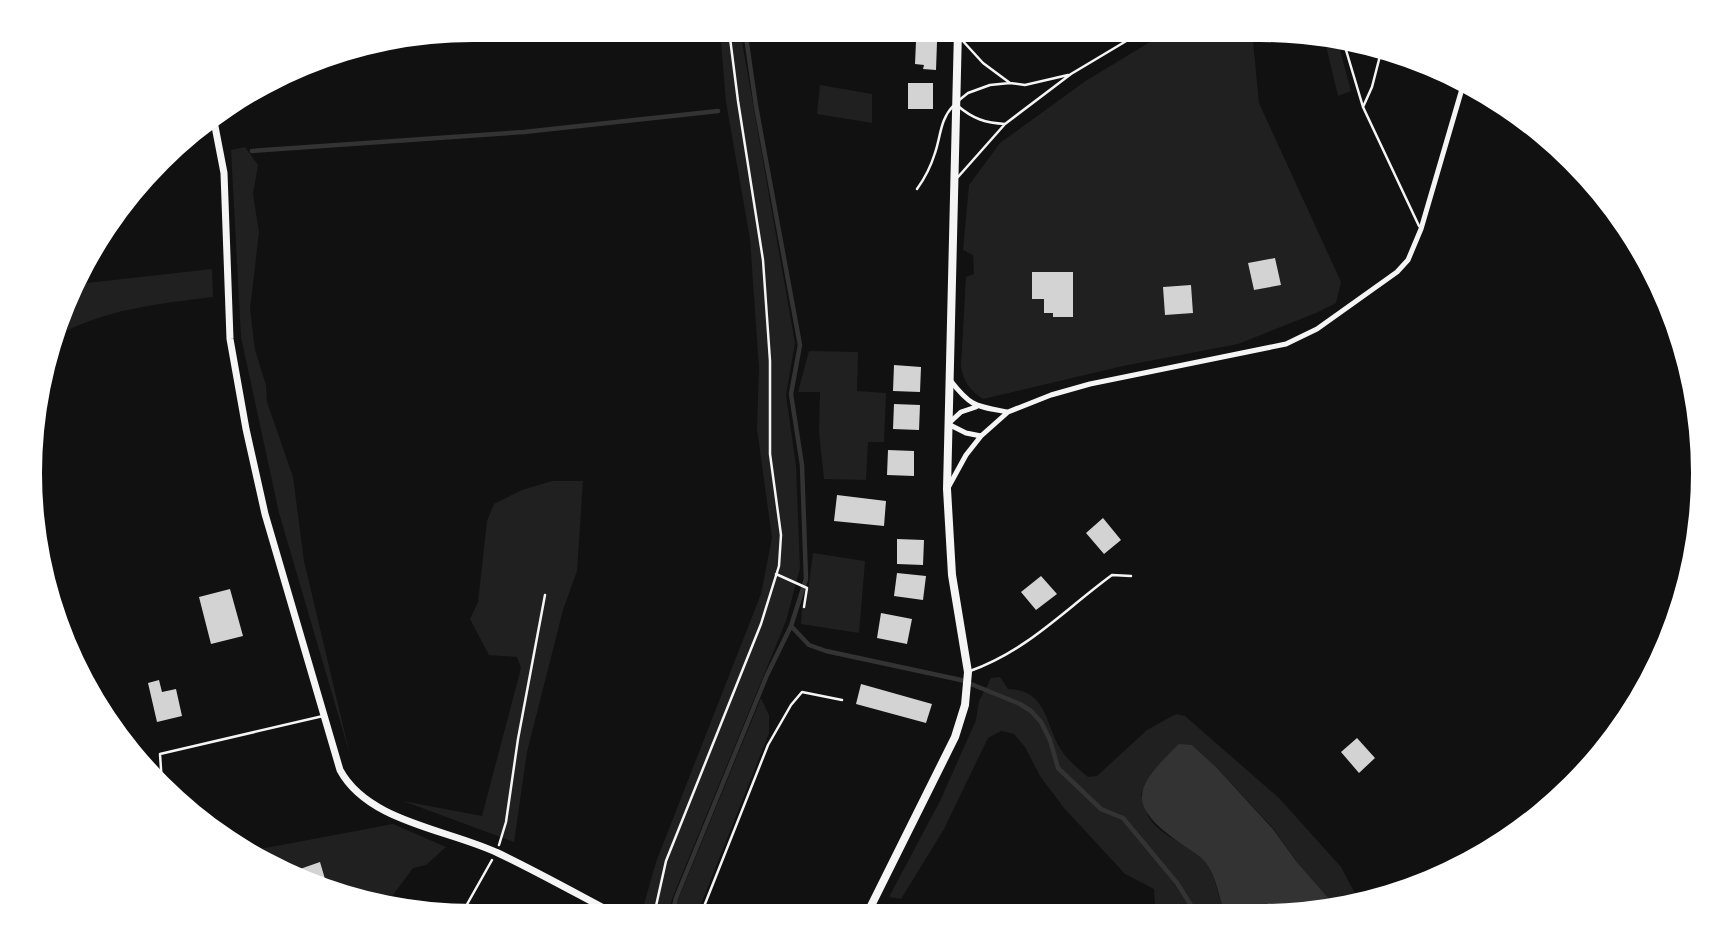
<svg xmlns="http://www.w3.org/2000/svg" width="1733" height="946" viewBox="0 0 1733 946" font-family="'DM Sans',sans-serif">
  <rect width="100%" height="100%" fill="#111"/>
  <path fill="#202020" fill-rule="evenodd" d="M 720,30 L 740,30 L 795,343 L 786,395 L 796,466 L 800,568 L 786,621 L 672,899 L 668,915 L 641,915 L 656,862 L 761,594 L 772,538 L 757,429 L 759,368 L 750,239 L 726,102 Z
    M 1168,31 L 1252,31 L 1259,103 L 1341,282 L 1336,303 L 1316,313 L 1238,344 L 1123,366 L 983,399 C 970,390 964,383 961,367 L 966,277 L 974,274 L 973,255 L 963,250 L 969,185 L 1000,143 L 1084,82 ZM 1275,258 L 1280,285 L 1254,290 L 1248,263 ZM 1032,272 L 1073,317 L 1053,317 L 1053,313 L 1044,313 L 1044,299 L 1032,299 ZM 1191,286 L 1193,313 L 1164,287 Z
    M 1324,37 L 1337,39 L 1351,91 L 1338,96 Z
    M 820,85 L 872,94 L 872,123 L 817,114 Z
    M 245,147 L 258,165 L 253,194 L 259,232 L 250,309 L 255,350 L 266,385 L 267,402 L 293,477 L 304,561 L 350,755 L 279,513 L 241,337 L 231,150 Z
    M 212,269 L 213,297 C 157,304 104,309 55,337 L 78,284 Z
    M 809,351 L 858,352 L 857,391 L 886,393 L 884,442 L 868,442 L 866,480 L 824,479 L 819,432 L 820,392 L 798,392 Z
    M 552,481 L 583,481 L 577,571 L 563,610 L 527,752 L 514,842 L 403,801 L 482,816 L 521,668 L 517,657 L 489,655 L 470,619 L 478,602 L 487,521 L 494,504 L 522,490 Z
    M 813,553 L 865,561 L 859,633 L 801,624 L 802,607 L 806,607 Z
    M 1000,677 L 1008,689 C 1050,690 1044,728 1064,754 C 1071,763 1080,770 1088,777 L 1097,776 L 1147,730 L 1176,714 L 1185,716 L 1279,798 L 1341,867 L 1360,903 L 1337,908 L 1296,861 L 1273,828 L 1216,767 L 1192,745 L 1164,759 L 1141,794 C 1143,801 1145,809 1148,816 C 1160,837 1189,844 1205,861 C 1215,872 1218,898 1225,913 L 1159,913 L 1155,906 L 1154,889 L 1125,874 L 1064,808 L 1040,776 L 1025,747 L 1014,734 L 1001,731 L 988,738 L 944,829 L 901,899 L 889,897 L 941,799 L 976,720 L 979,701 L 991,678 Z
    M 761,698 L 769,715 L 769,733 L 697,914 L 674,915 L 678,900 Z
    M 393,824 L 446,847 L 426,865 L 413,868 L 385,906 L 358,901 L 328,889 L 320,863 L 300,869 L 303,878 L 265,863 L 260,849 Z"/>
  <path fill="#333" d="M 1179,744 L 1192,745 L 1216,767 L 1273,829 L 1296,861 L 1337,908 L 1317,913 L 1225,913 C 1218,897 1217,877 1206,863 C 1200,855 1188,849 1180,843 C 1126,805 1133,788 1179,744 Z"/>
  <g fill="none" stroke-linecap="round" stroke-linejoin="round">
    <path stroke="#333" stroke-width="4.5" d="M 252,151 L 524,132 L 718,111
      M 791,626 L 809,645 L 826,651 L 961,680 L 1020,704 L 1031,711 L 1041,722 L 1050,740 L 1058,768 L 1101,809 L 1123,818 L 1177,883 L 1196,913
      M 672,915 L 676,898 L 767,675 L 791,626 L 806,579 L 802,465 L 791,394 L 800,345 L 756,106 L 745,30"/>
  </g>
  <path fill="#d3d3d3" d="M 916,41 L 937,42 L 936,70 L 923,69 L 924,65 L 915,64 Z
    M 1357,42 L 1368,44 L 1367,51 L 1356,48 Z
    M 908,83 L 933,83 L 933,109 L 908,109 Z
    M 1275,258 L 1281,285 L 1254,290 L 1248,263 Z
    M 1032,272 L 1073,272 L 1073,317 L 1053,317 L 1053,313 L 1044,313 L 1044,299 L 1032,299 Z
    M 1191,285 L 1193,313 L 1165,315 L 1163,287 Z
    M 894,365 L 921,367 L 920,392 L 893,391 Z
    M 894,404 L 920,405 L 919,430 L 893,429 Z
    M 888,450 L 914,451 L 914,476 L 887,475 Z
    M 837,495 L 886,501 L 884,526 L 834,521 Z
    M 1103,518 L 1121,540 L 1104,554 L 1086,533 Z
    M 897,539 L 924,540 L 923,565 L 897,564 Z
    M 897,573 L 926,576 L 923,600 L 894,596 Z
    M 1041,576 L 1057,594 L 1036,610 L 1021,592 Z
    M 230,589 L 243,636 L 211,644 L 199,597 Z
    M 881,613 L 912,619 L 907,644 L 877,638 Z
    M 159,680 L 162,692 L 176,689 L 182,716 L 157,722 L 148,683 Z
    M 861,684 L 932,704 L 926,723 L 856,704 Z
    M 1357,738 L 1375,758 L 1359,773 L 1341,752 Z
    M 320,862 L 328,889 L 303,878 L 300,869 Z"/>
  <g fill="none" stroke-linecap="round" stroke-linejoin="round">
    <path stroke="#f5f5f5" stroke-width="2.5" d="M 776,574 L 807,588 L 804,607
      M 499,845 L 506,822 L 518,739 L 545,595
      M 461,915 L 492,860
      M 654,915 L 666,861 L 761,624 L 779,566 L 781,535 L 770,454 L 770,361 L 763,260 L 738,101 L 729,30"/>
    <path stroke="#f5f5f5" stroke-width="2.5" d="M 961,39 L 983,63 L 1010,83
      M 1343,40 L 1363,107 L 1419,226
      M 958,101 L 968,93 L 990,85 L 1010,83 L 1025,85 L 1068,75
      M 958,106 C 973,119 986,123 1005,124
      M 1363,107 L 1372,87 L 1382,48
      M 958,177 L 1005,124 L 1071,74 L 1143,31
      M 917,189 C 925,178 931,166 935,153 C 941,135 940,120 953,106
      M 970,671 C 1028,650 1063,611 1112,575 L 1131,576
      M 162,784 L 160,754 L 323,716
      M 701,914 L 768,745 L 791,705 L 802,692 L 842,700"/>
    <path stroke="#f5f5f5" stroke-width="5" d="M 950,380 C 971,407 975,406 1008,412
      M 976,407 L 961,412 L 948,424 L 966,433 L 981,436
      M 949,486 L 966,455 L 981,436 L 1008,412 L 1051,395 L 1090,384 L 1286,344 L 1317,329 L 1397,272 L 1408,260 L 1421,229 L 1464,82"/>
    <path stroke="#f5f5f5" stroke-width="7" d="M 213,116 L 224,173 L 230,339 L 246,429 L 265,514 L 340,770 C 368,822 447,829 498,853 C 538,872 577,894 617,915"/>
    <path stroke="#f5f5f5" stroke-width="8" d="M 867,914 L 955,737 L 965,705 L 968,672 L 952,575 L 947,489 L 958,30"/>
  </g>
  <path d="M0 0H1733V946H0ZM473 42H1260A431 431 0 0 1 1691 473V473A431 431 0 0 1 1260 904H473A431 431 0 0 1 42 473V473A431 431 0 0 1 473 42Z" fill="#fff" fill-rule="evenodd"/>
</svg>
